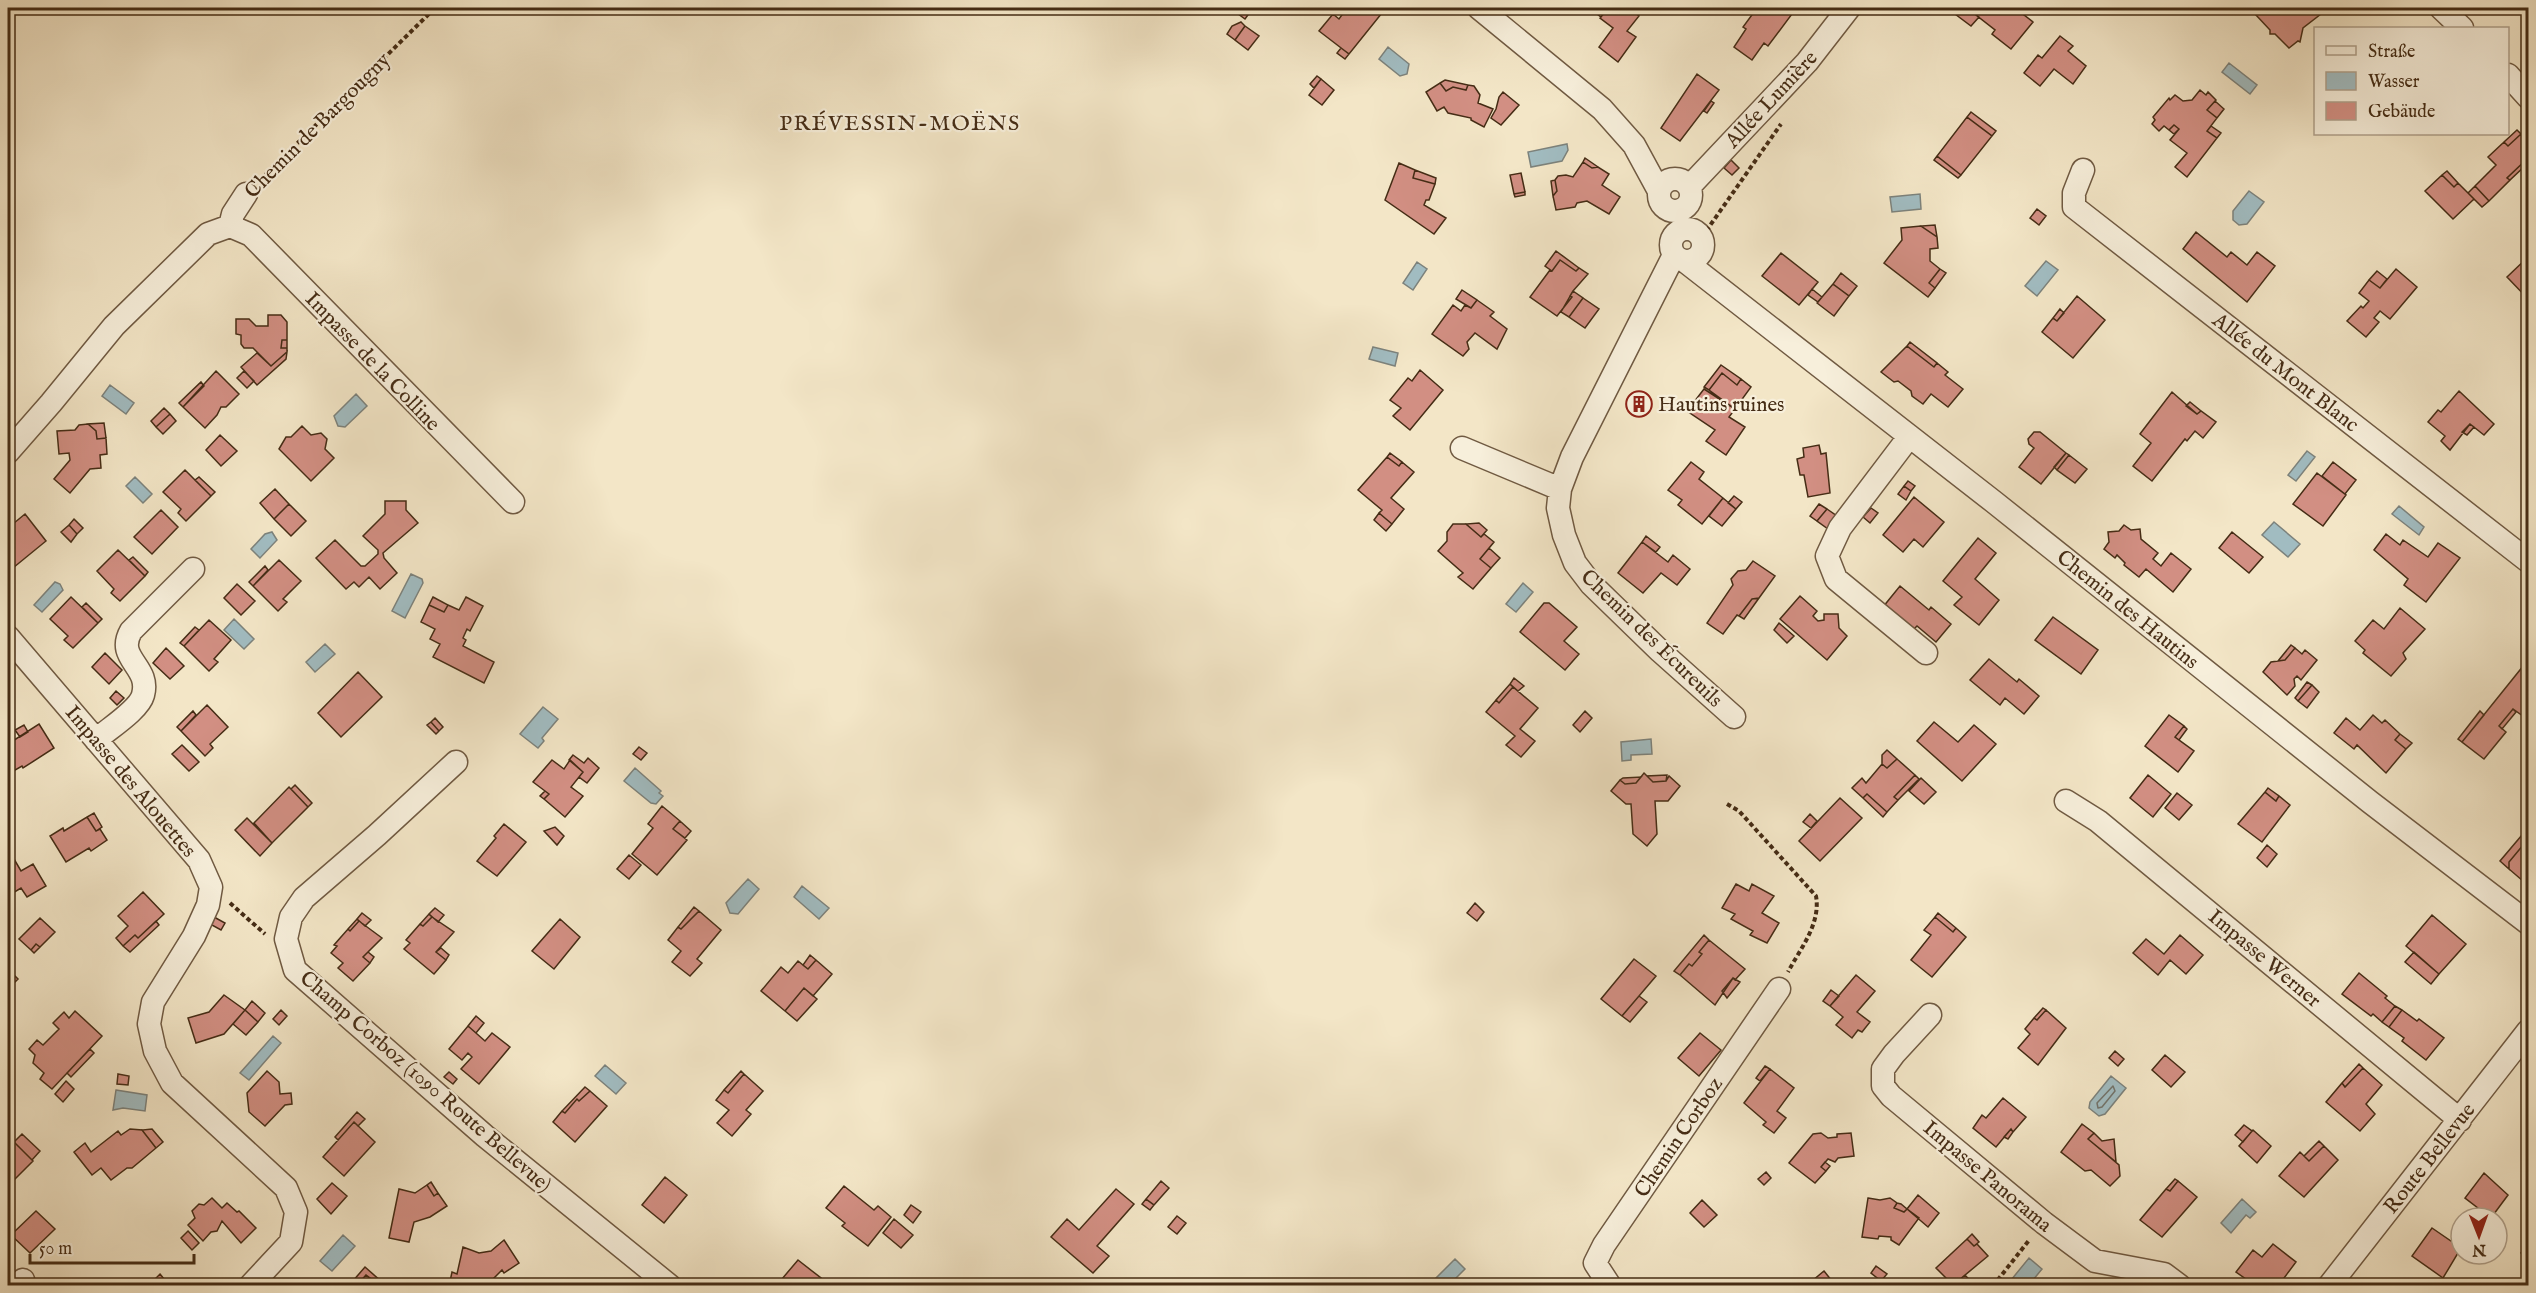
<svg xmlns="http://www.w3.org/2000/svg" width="2536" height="1293" viewBox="0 0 2536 1293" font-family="'IM FELL English',serif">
  <rect width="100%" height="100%" fill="#f3e6c7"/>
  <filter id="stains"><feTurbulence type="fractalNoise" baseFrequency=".00333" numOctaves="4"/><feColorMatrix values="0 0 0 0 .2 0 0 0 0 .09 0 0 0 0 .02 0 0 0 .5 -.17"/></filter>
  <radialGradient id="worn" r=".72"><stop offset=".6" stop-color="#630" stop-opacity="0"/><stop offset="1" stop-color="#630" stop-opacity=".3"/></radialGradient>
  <path fill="#a1bcc1" stroke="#7c827c" stroke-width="1.5" d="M 1388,47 L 1409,64 L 1407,74 L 1400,76 L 1379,59 Z
    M 2229,63 L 2257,85 L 2250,94 L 2222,72 Z
    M 1567,144 L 1568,150 L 1562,161 L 1531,167 L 1528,152 Z
    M 2249,191 L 2264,202 L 2247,224 L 2239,225 L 2233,220 L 2233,211 Z
    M 1920,194 L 1921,209 L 1892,212 L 1890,197 Z
    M 2046,261 L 2058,270 L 2037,296 L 2025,286 Z
    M 1417,262 L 1427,269 L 1413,290 L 1403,283 Z
    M 1373,347 L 1398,353 L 1395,366 L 1369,359 Z
    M 110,385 L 134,403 L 126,414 L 102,396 Z
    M 356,394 L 367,406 L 345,427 L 338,426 L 334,416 Z
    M 2307,451 L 2315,457 L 2296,481 L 2288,475 Z
    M 135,477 L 152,494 L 143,503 L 126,486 Z
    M 2399,506 L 2424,527 L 2419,535 L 2392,514 Z
    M 2274,522 L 2300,544 L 2288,557 L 2262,535 Z
    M 272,532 L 277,540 L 260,558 L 251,549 L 265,534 Z
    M 411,574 L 422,579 L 423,583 L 405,618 L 392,611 Z
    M 55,582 L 60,584 L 63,590 L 42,612 L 34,605 Z
    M 1523,583 L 1533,592 L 1516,612 L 1506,604 Z
    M 234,619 L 254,639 L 244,649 L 224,630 Z
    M 325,644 L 335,654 L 315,672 L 306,662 Z
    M 543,707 L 558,719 L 542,738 L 544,741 L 538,748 L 520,734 Z
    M 1651,739 L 1652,754 L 1631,755 L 1631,760 L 1622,761 L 1621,742 Z
    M 635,768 L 661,791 L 659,793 L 663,796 L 656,804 L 651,803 L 624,781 Z
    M 748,879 L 759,889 L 738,914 L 730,913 L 726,903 Z
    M 802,886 L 829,908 L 819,919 L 794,897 Z
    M 273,1036 L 281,1043 L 249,1080 L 240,1073 Z
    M 605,1065 L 626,1083 L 616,1094 L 595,1076 Z
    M 2111,1076 L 2126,1088 L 2105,1114 L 2099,1116 L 2089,1108 L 2090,1102 Z
    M 116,1090 L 147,1095 L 145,1111 L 123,1108 L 113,1110 Z
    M 2242,1199 L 2256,1212 L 2250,1218 L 2246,1215 L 2231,1233 L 2221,1223 Z
    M 343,1235 L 355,1246 L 332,1271 L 320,1261 Z
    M 2029,1258 L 2042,1269 L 2029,1285 L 2007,1285 Z
    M 1455,1259 L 1465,1269 L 1449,1285 L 1444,1285 L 1436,1278 Z"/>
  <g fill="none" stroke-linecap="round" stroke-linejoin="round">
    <path stroke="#73746b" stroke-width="1.5" d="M 2113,1086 L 2115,1091 L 2102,1107 L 2098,1108 L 2097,1103 Z"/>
  </g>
  <path fill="#d28f83" stroke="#452c15" stroke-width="1.5" d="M 1230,8 L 1253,8 L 1245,19 Z
    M 1347,8 L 1386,8 L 1349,54 L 1319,31 L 1333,14 L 1339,19 Z
    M 1601,8 L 1608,8 L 1601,17 L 1597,14 Z
    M 1608,8 L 1628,8 L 1639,16 L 1627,31 L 1636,37 L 1618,62 L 1599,47 L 1613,28 L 1600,18 Z
    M 1757,8 L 1784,8 L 1792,14 L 1768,46 L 1764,43 L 1752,60 L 1734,47 L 1746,29 L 1743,27 Z
    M 1947,8 L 1967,8 L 1979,17 L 1971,26 Z
    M 1967,8 L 2001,8 L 2006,11 L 2008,8 L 2015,8 L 2033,22 L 2011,49 L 1992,34 L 1995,30 Z
    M 2264,8 L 2314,8 L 2321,14 L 2303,28 L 2300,42 L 2298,41 L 2289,48 L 2275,34 L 2270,34 L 2270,30 L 2256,15 Z
    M 2314,8 L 2324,8 L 2325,9 L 2321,14 Z
    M 1241,22 L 1245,26 L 1235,40 L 1227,34 L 1232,26 Z
    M 1245,26 L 1259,36 L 1248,50 L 1235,40 Z
    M 2060,36 L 2073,46 L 2068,51 L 2086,66 L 2073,84 L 2054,69 L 2040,86 L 2024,73 L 2038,55 L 2042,58 Z
    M 1341,48 L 1349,54 L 1345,59 L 1337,53 Z
    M 1697,74 L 1719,90 L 1680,141 L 1661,128 Z
    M 1317,76 L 1321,79 L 1314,88 L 1310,84 Z
    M 1321,79 L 1334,90 L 1322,105 L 1309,95 Z
    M 1445,80 L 1468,85 L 1466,90 L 1453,87 L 1446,91 L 1440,83 Z
    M 1440,83 L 1446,91 L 1453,87 L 1466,90 L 1468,85 L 1474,86 L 1480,95 L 1478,103 L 1493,109 L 1484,127 L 1471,120 L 1471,118 L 1448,113 L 1444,107 L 1437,111 L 1426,92 Z
    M 2200,90 L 2206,95 L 2208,92 L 2216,100 L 2207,110 L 2217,118 L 2207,131 L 2217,138 L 2187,177 L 2175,167 L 2187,153 L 2170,140 L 2179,129 L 2174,125 L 2169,130 L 2164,126 L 2159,131 L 2152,124 L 2155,120 L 2153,117 L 2169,98 L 2170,100 L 2175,95 L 2183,101 L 2192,100 Z
    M 1503,92 L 1519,105 L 1501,125 L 1491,118 L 1496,109 L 1499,97 Z
    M 1711,101 L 1714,103 L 1707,113 L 1704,111 Z
    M 2215,101 L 2224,109 L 2217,118 L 2207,110 Z
    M 1971,112 L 1996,131 L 1992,136 L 1967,117 Z
    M 1967,117 L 1992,136 L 1961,175 L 1937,156 Z
    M 2174,125 L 2179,129 L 2174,134 L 2169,130 Z
    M 2211,126 L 2221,133 L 2217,138 L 2207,131 Z
    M 2517,130 L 2521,134 L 2508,146 L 2504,142 Z
    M 2521,134 L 2528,142 L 2528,158 L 2507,178 L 2510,180 L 2489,201 L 2475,186 L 2496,165 L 2488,157 L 2504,142 L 2508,146 Z
    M 1937,156 L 1961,175 L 1958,178 L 1934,160 Z
    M 1585,158 L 1598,167 L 1592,168 L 1583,162 Z
    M 2527,159 L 2528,163 L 2510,180 L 2507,178 Z
    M 1731,160 L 1739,168 L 1732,175 L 1724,168 Z
    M 1583,162 L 1592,168 L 1598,167 L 1609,174 L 1602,185 L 1620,197 L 1609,214 L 1587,201 L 1577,203 L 1575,207 L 1556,210 L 1553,196 L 1557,191 L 1555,180 L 1558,176 L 1566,175 L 1573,177 Z
    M 1399,163 L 1415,170 L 1413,178 L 1435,184 L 1429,200 L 1426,200 L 1424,205 L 1446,218 L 1434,234 L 1385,200 Z
    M 1415,170 L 1436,178 L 1435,184 L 1413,178 Z
    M 2447,171 L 2458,183 L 2454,187 L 2442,175 Z
    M 1521,173 L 1525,192 L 1514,194 L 1510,175 Z
    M 2442,175 L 2454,187 L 2458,183 L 2474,199 L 2453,219 L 2425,191 Z
    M 1555,180 L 1557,191 L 1553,196 L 1551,181 Z
    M 2475,186 L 2489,201 L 2482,207 L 2468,193 Z
    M 1525,192 L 1525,195 L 1515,197 L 1514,194 Z
    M 2037,209 L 2046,216 L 2039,225 L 2030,218 Z
    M 1935,225 L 1937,237 L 1921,226 Z
    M 1921,226 L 1937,237 L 1938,248 L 1930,249 L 1930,261 L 1940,269 L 1929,283 L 1935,288 L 1928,297 L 1884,263 L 1902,240 L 1901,228 Z
    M 2196,232 L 2227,257 L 2231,252 L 2247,265 L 2257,252 L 2275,266 L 2247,302 L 2183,249 Z
    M 1556,251 L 1579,268 L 1576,271 L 1560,260 L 1552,271 L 1545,266 Z
    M 1781,253 L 1818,282 L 1799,305 L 1762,276 Z
    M 2528,257 L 2528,299 L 2507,277 Z
    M 1560,260 L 1576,271 L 1579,268 L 1588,274 L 1573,291 L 1570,296 L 1572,297 L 1557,316 L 1530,297 L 1550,270 L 1552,271 Z
    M 1940,269 L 1946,273 L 1935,288 L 1929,283 Z
    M 2396,269 L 2417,287 L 2390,319 L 2380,311 L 2374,318 L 2379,322 L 2366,337 L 2347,321 L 2361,306 L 2363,308 L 2369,301 L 2359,293 L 2369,280 L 2380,288 Z
    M 2377,271 L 2387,279 L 2380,288 L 2369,280 Z
    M 1841,273 L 1857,286 L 1849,296 L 1833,284 Z
    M 1833,284 L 1849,296 L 1834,316 L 1817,303 Z
    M 1812,289 L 1822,297 L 1818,302 L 1808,295 Z
    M 1462,290 L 1477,300 L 1471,308 L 1456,299 Z
    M 1573,291 L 1583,298 L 1569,317 L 1561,312 Z
    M 2077,296 L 2105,320 L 2073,358 L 2042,332 L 2053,318 L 2057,321 Z
    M 1583,298 L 1599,309 L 1585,328 L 1569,317 Z
    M 1477,300 L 1494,312 L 1490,316 L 1507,329 L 1497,349 L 1475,333 L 1467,342 L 1469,349 L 1463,356 L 1432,334 L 1453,305 L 1461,311 L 1465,305 L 1471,308 Z
    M 2060,309 L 2064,313 L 2057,321 L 2053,318 Z
    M 268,315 L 281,315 L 287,322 L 287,340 L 282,340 L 281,348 L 287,348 L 287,352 L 271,366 L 253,348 L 244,348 L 241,344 L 241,335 L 236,334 L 236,319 L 249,319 L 256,326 L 268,326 Z
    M 282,340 L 287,340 L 287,348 L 281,348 Z
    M 1910,342 L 1937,363 L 1934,367 L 1907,346 Z
    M 1907,346 L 1934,367 L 1937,363 L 1948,372 L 1945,375 L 1963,389 L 1948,407 L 1931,394 L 1923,404 L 1912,396 L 1911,391 L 1898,381 L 1894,382 L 1881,372 Z
    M 287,352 L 286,359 L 257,385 L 241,367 L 257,353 L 271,366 Z
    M 1721,365 L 1741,379 L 1737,385 L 1722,373 L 1709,390 L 1704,387 Z
    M 1420,370 L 1443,390 L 1410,430 L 1393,416 L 1401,408 L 1390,400 L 1408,378 L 1412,381 Z
    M 216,371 L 239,394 L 226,407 L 221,407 L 217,415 L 205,428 L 183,407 Z
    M 244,371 L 254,381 L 247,388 L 237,378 Z
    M 1722,373 L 1737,385 L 1741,379 L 1751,387 L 1735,409 L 1709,390 Z
    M 201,382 L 204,386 L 183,407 L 179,403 Z
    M 1704,389 L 1735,409 L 1729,417 L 1745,427 L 1726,455 L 1706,441 L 1715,430 L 1687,411 Z
    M 2459,391 L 2494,424 L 2484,435 L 2470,424 L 2450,450 L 2441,441 L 2445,436 L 2428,422 L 2438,410 L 2441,412 Z
    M 2172,392 L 2197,414 L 2201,411 L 2216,422 L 2203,438 L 2195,431 L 2187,441 L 2185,439 L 2152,481 L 2133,466 L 2151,443 L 2140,434 Z
    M 1638,395 L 1648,402 L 1640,412 L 1629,405 Z
    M 2190,402 L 2201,411 L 2197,414 L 2186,406 Z
    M 164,408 L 170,414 L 156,427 L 151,421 Z
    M 170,414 L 176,421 L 163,434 L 156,427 Z
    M 104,423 L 106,438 L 97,439 L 96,431 L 88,424 Z
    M 88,424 L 96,431 L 97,439 L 106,438 L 107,454 L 100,455 L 101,468 L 90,469 L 70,493 L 54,479 L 70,460 L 69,453 L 59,454 L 57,431 L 75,430 L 79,425 Z
    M 2470,424 L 2474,427 L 2467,435 L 2462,432 Z
    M 302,426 L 311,435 L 321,433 L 327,439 L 325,449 L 334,458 L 311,481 L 279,449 L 286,437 L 291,437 Z
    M 2034,432 L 2040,432 L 2066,453 L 2041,484 L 2019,467 L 2034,448 L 2029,444 L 2028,439 Z
    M 220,435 L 237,451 L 221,466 L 206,450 Z
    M 1819,445 L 1821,454 L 1826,453 L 1830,493 L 1808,497 L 1804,475 L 1800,475 L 1797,459 L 1804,457 L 1803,448 Z
    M 1390,453 L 1402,462 L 1399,466 L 1387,457 Z
    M 2066,453 L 2069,455 L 2057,470 L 2054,467 Z
    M 2069,455 L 2087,469 L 2075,483 L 2057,470 Z
    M 1387,457 L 1399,466 L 1402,462 L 1414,472 L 1391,498 L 1404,509 L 1392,524 L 1379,513 L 1382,510 L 1358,490 Z
    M 1691,462 L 1704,472 L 1699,479 L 1723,498 L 1702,524 L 1678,505 L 1682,500 L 1668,490 Z
    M 2333,462 L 2356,480 L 2345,494 L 2322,476 Z
    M 185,470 L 211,496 L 186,521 L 178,513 L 181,509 L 163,492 Z
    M 2317,473 L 2346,495 L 2323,526 L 2293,504 Z
    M 199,477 L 215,492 L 211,496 L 195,480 Z
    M 1908,481 L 1915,486 L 1911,491 L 1904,486 Z
    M 1904,486 L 1911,491 L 1906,500 L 1898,494 Z
    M 275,489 L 289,504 L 274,519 L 260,503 Z
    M 1734,496 L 1742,502 L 1736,509 L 1728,503 Z
    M 1914,497 L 1944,522 L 1923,547 L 1914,539 L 1903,552 L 1883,535 Z
    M 1723,498 L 1736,509 L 1722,526 L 1709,516 Z
    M 385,501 L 406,501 L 406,510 L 418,523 L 383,553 L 384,558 L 397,573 L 380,589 L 369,577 L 359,587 L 354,582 L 346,589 L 316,558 L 335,540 L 361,566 L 365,566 L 378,554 L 378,550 L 363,536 L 385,514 Z
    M 289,504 L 306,521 L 291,536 L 274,519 Z
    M 1819,504 L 1827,509 L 1817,521 L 1810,516 Z
    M 1871,508 L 1878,513 L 1870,523 L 1863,517 Z
    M 1827,509 L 1837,516 L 1828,529 L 1817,521 Z
    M 161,510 L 178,527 L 152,554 L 134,537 Z
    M 1379,513 L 1392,524 L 1386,531 L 1374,520 Z
    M 25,514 L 46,541 L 8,572 L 8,528 Z
    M 74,519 L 83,528 L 77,534 L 69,525 Z
    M 1479,523 L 1487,530 L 1481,537 L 1466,524 Z
    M 1453,524 L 1466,524 L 1481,537 L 1484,534 L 1494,542 L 1480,559 L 1491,568 L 1473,589 L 1458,577 L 1463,573 L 1438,551 L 1447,541 L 1447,532 Z
    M 69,525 L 77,534 L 71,542 L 61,532 Z
    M 2124,525 L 2131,530 L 2140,529 L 2141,539 L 2158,553 L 2153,559 L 2161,566 L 2171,553 L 2191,569 L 2173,592 L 2146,569 L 2139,577 L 2124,565 L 2125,563 L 2117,555 L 2115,558 L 2104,549 L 2109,542 L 2108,532 L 2119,531 Z
    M 2232,532 L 2263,557 L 2249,573 L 2219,548 Z
    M 2386,534 L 2400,545 L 2403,540 L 2428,557 L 2438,543 L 2460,558 L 2426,602 L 2404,585 L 2408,579 L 2374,550 Z
    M 1646,536 L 1660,547 L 1656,552 L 1642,542 Z
    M 1978,538 L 1996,553 L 1975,579 L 1999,600 L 1979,625 L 1954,605 L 1962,597 L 1943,581 Z
    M 1642,542 L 1668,562 L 1673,555 L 1690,569 L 1677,585 L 1661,573 L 1643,593 L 1618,573 Z
    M 1489,548 L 1500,558 L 1491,568 L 1480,559 Z
    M 118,550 L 145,576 L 120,601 L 111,593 L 114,589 L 97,571 Z
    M 133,557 L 148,572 L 145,576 L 129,560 Z
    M 279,560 L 301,581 L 283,599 L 287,602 L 278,611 L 253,586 Z
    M 1753,561 L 1775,576 L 1759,598 L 1752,599 L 1739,616 L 1737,615 L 1723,634 L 1707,623 L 1733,585 L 1731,579 L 1738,571 L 1746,570 Z
    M 265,566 L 268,570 L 253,586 L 249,582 Z
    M 237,584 L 255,601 L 241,615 L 224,598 Z
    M 1900,586 L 1929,610 L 1931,607 L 1951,624 L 1936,642 L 1917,626 L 1912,631 L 1883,607 Z
    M 1800,596 L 1817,611 L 1813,616 L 1818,621 L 1824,620 L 1824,614 L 1838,614 L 1839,628 L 1847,636 L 1827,660 L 1780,619 Z
    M 71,597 L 98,623 L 73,648 L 64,640 L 68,636 L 50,619 Z
    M 433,597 L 448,605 L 444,612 L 429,605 Z
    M 466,597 L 483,606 L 470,631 L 467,629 L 463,638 L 466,640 L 463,646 L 494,662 L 484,683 L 433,657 L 440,644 L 430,639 L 435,629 L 421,622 L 429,605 L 444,612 L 448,605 L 459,610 Z
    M 1759,598 L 1744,619 L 1739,616 L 1752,599 Z
    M 86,603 L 102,619 L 98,623 L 82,607 Z
    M 1544,603 L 1549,603 L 1577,627 L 1564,641 L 1579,654 L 1565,670 L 1520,632 Z
    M 2400,608 L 2425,629 L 2403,653 L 2406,659 L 2391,676 L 2363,653 L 2365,650 L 2355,641 L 2373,620 L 2384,629 Z
    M 2053,617 L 2098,650 L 2081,674 L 2035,640 Z
    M 209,620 L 231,640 L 214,659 L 218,662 L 209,671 L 184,646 Z
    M 1779,623 L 1794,636 L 1787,643 L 1774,630 Z
    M 195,627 L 199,630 L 184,646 L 180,643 Z
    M 2291,645 L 2295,648 L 2285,660 L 2278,661 Z
    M 166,648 L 184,666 L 170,679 L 153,663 Z
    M 2295,648 L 2302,654 L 2305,650 L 2317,660 L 2301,680 L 2297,676 L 2294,679 L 2295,686 L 2287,695 L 2263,672 L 2271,662 L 2285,660 Z
    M 105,653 L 122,670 L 109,684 L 92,667 Z
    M 1989,659 L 2017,682 L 2019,679 L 2039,696 L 2024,714 L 2005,698 L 2000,705 L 1970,680 Z
    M 2528,660 L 2528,717 L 2527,719 L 2513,709 L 2499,726 L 2506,732 L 2484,759 L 2462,742 Z
    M 358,672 L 382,697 L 341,737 L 318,713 Z
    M 1514,678 L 1524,686 L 1518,691 L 1510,684 Z
    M 2307,682 L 2312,685 L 2298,701 L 2295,698 Z
    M 1510,684 L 1513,687 L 1499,703 L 1496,700 Z
    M 2312,685 L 2319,692 L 2307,708 L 2298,701 Z
    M 1513,687 L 1538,708 L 1520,729 L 1535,741 L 1521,757 L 1506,745 L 1515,736 L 1486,712 L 1496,700 L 1499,703 Z
    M 116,691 L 124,698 L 117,705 L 110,698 Z
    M 207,705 L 228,727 L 210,744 L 213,748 L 205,756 L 181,731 Z
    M 2513,709 L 2516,712 L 2502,729 L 2499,726 Z
    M 193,711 L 196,715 L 181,731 L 177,727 Z
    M 1585,711 L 1592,718 L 1580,732 L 1573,725 Z
    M 2480,711 L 2484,715 L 2462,742 L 2458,739 Z
    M 2169,715 L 2184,726 L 2175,737 L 2194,751 L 2178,772 L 2145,746 Z
    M 2373,715 L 2382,723 L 2385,720 L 2400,734 L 2395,740 L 2406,749 L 2386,773 L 2357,745 L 2354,749 L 2334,733 L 2346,718 L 2360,730 Z
    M 435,718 L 443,727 L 439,731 L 431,722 Z
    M 431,722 L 439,731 L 436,734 L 427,725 Z
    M 1934,722 L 1958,742 L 1974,725 L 1996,744 L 1962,781 L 1917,741 Z
    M 39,724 L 54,748 L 23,768 L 22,766 L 10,773 L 8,768 L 8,752 L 12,749 L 8,744 Z
    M 24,725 L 28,732 L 20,737 L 15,730 Z
    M 2184,726 L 2187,729 L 2179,740 L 2175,737 Z
    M 2400,734 L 2412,743 L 2406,749 L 2395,740 Z
    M 182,745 L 199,762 L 189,771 L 172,754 Z
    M 639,747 L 647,753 L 641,760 L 633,754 Z
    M 1887,750 L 1897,759 L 1887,768 L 1882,764 L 1882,755 Z
    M 573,755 L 584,763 L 588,758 L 599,768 L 587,783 L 579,777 L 583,772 L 569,760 Z
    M 1897,759 L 1915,775 L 1894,797 L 1898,800 L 1887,812 L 1867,794 L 1863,798 L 1852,788 L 1862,778 L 1866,783 L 1882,764 L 1887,768 Z
    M 552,760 L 564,769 L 570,760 L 583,772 L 571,787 L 583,796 L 565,817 L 544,799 L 549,794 L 533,782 Z
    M 1644,773 L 1653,782 L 1666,781 L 1669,776 L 1680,786 L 1668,801 L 1655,801 L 1657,834 L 1647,846 L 1633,834 L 1631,804 L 1626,804 L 1611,791 L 1620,780 L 1625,784 L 1636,783 Z
    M 1667,775 L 1666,781 L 1653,782 L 1647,776 Z
    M 1915,775 L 1919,779 L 1898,800 L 1894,797 Z
    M 2148,775 L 2171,794 L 2153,817 L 2130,798 Z
    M 1641,777 L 1636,783 L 1625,784 L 1620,780 L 1623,778 Z
    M 1921,778 L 1936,792 L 1924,804 L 1909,791 Z
    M 295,785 L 312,803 L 308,807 L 291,789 Z
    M 289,787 L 308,807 L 272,843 L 254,823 Z
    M 2268,788 L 2279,796 L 2276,801 L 2265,792 Z
    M 545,791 L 549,794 L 544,799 L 540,796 Z
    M 2265,792 L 2276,801 L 2279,796 L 2290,805 L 2262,842 L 2238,824 Z
    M 2177,793 L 2192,805 L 2179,820 L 2165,808 Z
    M 1867,794 L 1887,812 L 1883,817 L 1863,798 Z
    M 1840,798 L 1862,818 L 1820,861 L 1799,841 Z
    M 662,806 L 680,821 L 673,829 L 687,840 L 657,875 L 632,854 L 653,828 L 648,824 Z
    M 94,813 L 102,827 L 96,831 L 87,817 Z
    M 1810,814 L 1817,821 L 1811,828 L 1803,822 Z
    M 87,817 L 96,831 L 100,829 L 107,840 L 91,851 L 89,848 L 66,862 L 50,836 L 63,828 L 64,831 Z
    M 247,818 L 272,843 L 260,856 L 235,830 Z
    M 680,821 L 691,831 L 685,838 L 673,829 Z
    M 504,824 L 526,842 L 497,876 L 477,861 L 496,838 L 494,836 Z
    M 555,827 L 564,836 L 557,845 L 544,831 Z
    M 2522,835 L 2528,843 L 2524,844 L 2509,862 L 2509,869 L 2500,861 Z
    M 2528,843 L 2528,875 L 2523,881 L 2509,869 L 2509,862 L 2524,844 Z
    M 2267,845 L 2277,854 L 2267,867 L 2257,858 Z
    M 629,855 L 641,865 L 629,879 L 617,869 Z
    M 14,859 L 21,871 L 33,864 L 46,886 L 27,897 L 21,888 L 8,896 L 8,863 Z
    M 1736,884 L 1749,891 L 1752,884 L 1774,896 L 1762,913 L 1779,923 L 1767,943 L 1750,935 L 1753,931 L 1731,919 L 1735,914 L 1722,908 Z
    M 143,892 L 164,914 L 138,938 L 135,935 L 123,946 L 116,938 L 128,926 L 118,916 Z
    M 1475,903 L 1484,912 L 1477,921 L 1467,913 Z
    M 694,907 L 699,911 L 681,929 L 678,927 Z
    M 435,908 L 444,915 L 438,922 L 429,914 Z
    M 699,911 L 721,930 L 697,959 L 702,963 L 690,976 L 672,962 L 681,951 L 668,940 L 678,927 L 681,929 Z
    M 362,913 L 371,920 L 365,926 L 357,919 Z
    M 1938,913 L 1956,928 L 1953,932 L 1935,917 Z
    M 429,914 L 432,917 L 423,926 L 420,924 Z
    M 2432,915 L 2466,944 L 2439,974 L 2406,946 Z
    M 214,917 L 225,923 L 221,930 L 210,924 Z
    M 432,917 L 454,932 L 436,952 L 446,960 L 434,974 L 404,949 L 410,943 L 406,940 L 420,924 L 423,926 Z
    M 1935,917 L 1953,932 L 1956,928 L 1966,937 L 1932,977 L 1911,960 L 1931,935 L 1924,930 Z
    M 40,918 L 55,932 L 40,947 L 36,944 L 31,950 L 19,939 Z
    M 357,919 L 359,921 L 350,931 L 348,929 Z
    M 560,919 L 580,937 L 554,969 L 532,951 Z
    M 156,921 L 159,925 L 130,952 L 123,946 L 135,935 L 138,938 Z
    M 359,921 L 382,938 L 363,957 L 370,963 L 353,981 L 338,968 L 343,963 L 331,953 L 337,946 L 334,945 L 348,929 L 350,931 Z
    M 1704,935 L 1709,940 L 1699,952 L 1702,954 L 1692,966 L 1689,964 L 1680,975 L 1674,971 Z
    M 2180,935 L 2203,955 L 2186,974 L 2170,960 L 2158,975 L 2133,953 L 2146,939 L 2164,954 Z
    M 1709,940 L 1745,969 L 1735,980 L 1733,978 L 1715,1005 L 1680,975 L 1689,964 L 1692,966 L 1702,954 L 1699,952 Z
    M 36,944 L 40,947 L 34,953 L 31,950 Z
    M 441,948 L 449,955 L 446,960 L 436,952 Z
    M 368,952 L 374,957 L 370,963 L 363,957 Z
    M 2414,952 L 2439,974 L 2431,984 L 2405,962 Z
    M 810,955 L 816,960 L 808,969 L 803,965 Z
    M 1634,959 L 1656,976 L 1622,1016 L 1601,999 Z
    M 816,960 L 832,974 L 813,996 L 804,988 L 785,1011 L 761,991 L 781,967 L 788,973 L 798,961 L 808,969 Z
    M 9,970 L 18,979 L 8,989 L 8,971 Z
    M 2359,973 L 2387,996 L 2385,998 L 2395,1006 L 2382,1022 L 2373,1014 L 2371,1016 L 2342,994 Z
    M 1856,975 L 1875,991 L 1857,1012 L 1870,1022 L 1862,1032 L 1858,1030 L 1852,1038 L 1836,1025 L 1843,1017 L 1830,1006 Z
    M 1733,978 L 1740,982 L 1727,998 L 1722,991 Z
    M 804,988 L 817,999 L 797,1021 L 785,1011 Z
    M 1831,990 L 1839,996 L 1830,1006 L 1823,1001 Z
    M 224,995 L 245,1010 L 252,1001 L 265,1013 L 258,1022 L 245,1010 L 224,1034 L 196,1043 L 188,1018 L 209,1012 Z
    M 1639,996 L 1647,1002 L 1630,1022 L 1622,1016 Z
    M 2395,1006 L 2402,1010 L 2389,1027 L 2382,1022 Z
    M 2043,1008 L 2046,1010 L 2037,1020 L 2034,1018 Z
    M 245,1010 L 258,1022 L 246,1035 L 233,1024 Z
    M 281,1010 L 287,1016 L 279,1025 L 273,1019 Z
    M 2046,1010 L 2066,1028 L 2038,1065 L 2018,1048 L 2030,1034 L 2025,1029 L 2034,1018 L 2037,1020 Z
    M 2402,1010 L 2417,1021 L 2419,1019 L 2444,1038 L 2426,1060 L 2402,1041 L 2404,1038 L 2389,1027 Z
    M 75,1011 L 102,1036 L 52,1089 L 40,1079 L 44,1073 L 33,1063 L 35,1055 L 29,1049 L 37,1040 L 43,1045 L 59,1029 L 53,1023 L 64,1012 L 69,1018 Z
    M 476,1016 L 484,1023 L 476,1033 L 468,1026 Z
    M 468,1026 L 485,1041 L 492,1033 L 510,1047 L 479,1084 L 461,1069 L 472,1057 L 468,1053 L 462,1060 L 449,1049 Z
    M 1700,1033 L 1721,1050 L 1699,1076 L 1678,1058 Z
    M 90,1049 L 94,1053 L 71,1077 L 67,1073 Z
    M 2115,1051 L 2124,1059 L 2118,1066 L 2109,1058 Z
    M 2165,1055 L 2185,1072 L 2171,1087 L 2152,1070 Z
    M 2359,1064 L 2363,1068 L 2345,1087 L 2342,1083 Z
    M 1765,1066 L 1770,1069 L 1760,1081 L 1756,1078 Z
    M 2363,1068 L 2382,1085 L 2366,1104 L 2375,1114 L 2360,1131 L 2326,1102 L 2342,1083 L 2345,1087 Z
    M 1770,1069 L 1794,1088 L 1777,1111 L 1786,1118 L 1774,1133 L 1763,1125 L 1766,1122 L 1744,1103 Z
    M 267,1071 L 279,1082 L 280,1094 L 291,1093 L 292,1104 L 285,1105 L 265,1126 L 249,1112 L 247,1093 Z
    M 741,1071 L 744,1074 L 728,1093 L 724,1090 Z
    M 449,1072 L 457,1079 L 453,1084 L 444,1077 Z
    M 118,1074 L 129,1076 L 128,1085 L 117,1084 Z
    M 744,1074 L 763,1091 L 746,1110 L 751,1114 L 732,1136 L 717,1123 L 729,1110 L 716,1100 L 724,1090 L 728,1093 Z
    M 66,1081 L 74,1089 L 63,1102 L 55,1094 Z
    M 585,1087 L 590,1091 L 579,1101 L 577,1099 L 565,1113 L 562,1111 Z
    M 590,1091 L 607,1106 L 575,1142 L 553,1122 L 562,1111 L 565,1113 L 577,1099 L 579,1101 Z
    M 2003,1098 L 2026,1117 L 2013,1132 L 2011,1129 L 1996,1147 L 1973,1128 L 1982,1115 L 1986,1118 Z
    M 357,1112 L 365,1119 L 358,1126 L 354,1122 L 338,1140 L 335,1137 Z
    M 354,1122 L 375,1142 L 344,1176 L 323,1157 Z
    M 2082,1124 L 2094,1133 L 2088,1139 L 2119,1165 L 2120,1176 L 2110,1186 L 2091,1170 L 2085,1171 L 2061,1152 Z
    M 2244,1125 L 2252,1131 L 2243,1142 L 2235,1135 Z
    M 130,1129 L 142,1130 L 156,1148 L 132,1168 L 127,1168 L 111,1180 L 101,1168 L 92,1175 L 74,1152 L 85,1143 L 91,1152 L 118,1131 L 121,1135 Z
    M 152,1129 L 163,1142 L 156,1148 L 142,1130 Z
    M 2011,1129 L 2013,1132 L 2008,1139 L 2004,1137 Z
    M 2253,1130 L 2271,1146 L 2257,1163 L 2239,1146 Z
    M 1821,1133 L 1828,1138 L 1837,1137 L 1837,1134 L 1851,1133 L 1854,1156 L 1838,1158 L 1835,1162 L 1828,1159 L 1821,1167 L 1826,1171 L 1815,1183 L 1789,1163 L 1813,1134 Z
    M 2094,1133 L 2102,1141 L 2114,1139 L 2116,1162 L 2088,1139 Z
    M 22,1134 L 40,1151 L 32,1160 L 14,1142 Z
    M 12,1140 L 33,1161 L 8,1186 L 8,1145 Z
    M 2319,1141 L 2324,1146 L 2309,1161 L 2304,1156 Z
    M 2324,1146 L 2338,1160 L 2304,1197 L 2279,1176 L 2300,1152 L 2309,1161 Z
    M 1825,1162 L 1830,1166 L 1826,1171 L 1821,1167 Z
    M 1766,1172 L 1771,1178 L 1764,1185 L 1758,1179 Z
    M 2484,1173 L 2508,1195 L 2491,1218 L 2465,1198 Z
    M 665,1177 L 687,1195 L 664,1223 L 642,1205 Z
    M 2175,1179 L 2178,1181 L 2170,1191 L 2166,1189 Z
    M 1161,1181 L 1169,1188 L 1154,1205 L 1146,1199 Z
    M 2178,1181 L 2197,1197 L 2162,1237 L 2140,1220 L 2166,1189 L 2170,1191 Z
    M 431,1182 L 438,1193 L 434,1196 L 427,1185 Z
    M 332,1183 L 347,1196 L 331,1214 L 317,1199 Z
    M 427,1185 L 434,1196 L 438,1193 L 447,1206 L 430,1217 L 414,1222 L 409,1242 L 389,1238 L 399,1189 L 415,1193 Z
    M 844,1186 L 874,1210 L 878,1206 L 891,1217 L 868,1246 L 842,1226 L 845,1223 L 826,1208 Z
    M 1116,1189 L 1134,1204 L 1097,1246 L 1109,1256 L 1093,1273 L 1051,1237 L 1067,1219 L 1079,1230 Z
    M 1918,1195 L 1939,1213 L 1928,1227 L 1907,1209 Z
    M 212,1198 L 222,1208 L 227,1203 L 237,1212 L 239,1211 L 256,1228 L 241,1243 L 222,1221 L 217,1231 L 211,1232 L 203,1241 L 188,1225 L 195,1218 L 192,1211 L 199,1204 L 204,1205 Z
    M 1868,1198 L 1880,1200 L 1890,1198 L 1897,1203 L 1894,1208 L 1904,1212 L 1907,1209 L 1919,1218 L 1899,1245 L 1891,1240 L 1891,1237 L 1879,1236 L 1878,1239 L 1862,1237 Z
    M 1146,1199 L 1154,1205 L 1150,1210 L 1142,1204 Z
    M 1702,1200 L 1717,1215 L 1704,1227 L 1690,1213 Z
    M 1897,1203 L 1901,1204 L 1907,1209 L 1904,1212 L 1894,1208 Z
    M 911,1205 L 921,1212 L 913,1223 L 904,1215 Z
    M 36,1211 L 55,1229 L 30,1253 L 11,1235 Z
    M 1177,1216 L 1186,1223 L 1177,1234 L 1168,1227 Z
    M 894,1219 L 913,1235 L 901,1248 L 883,1233 Z
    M 2432,1228 L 2461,1248 L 2443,1278 L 2412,1256 Z
    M 188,1231 L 199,1243 L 192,1250 L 181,1238 Z
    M 1972,1234 L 1979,1242 L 1974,1246 L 1967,1239 Z
    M 1967,1239 L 1974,1246 L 1977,1244 L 1988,1256 L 1953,1285 L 1936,1268 Z
    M 504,1240 L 519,1263 L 504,1273 L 502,1270 L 491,1281 L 481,1280 L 479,1286 L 449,1286 L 452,1272 L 457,1274 L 463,1247 L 479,1253 L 491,1251 Z
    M 2528,1243 L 2528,1260 L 2521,1253 Z
    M 2273,1244 L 2296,1262 L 2278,1286 L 2256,1286 L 2236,1272 L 2253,1250 L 2262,1257 Z
    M 798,1260 L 821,1278 L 815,1286 L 776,1286 Z
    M 1876,1266 L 1887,1274 L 1881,1281 L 1871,1273 Z
    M 365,1267 L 383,1283 L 381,1286 L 366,1275 L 356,1286 L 352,1282 Z
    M 1824,1271 L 1836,1286 L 1806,1286 Z
    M 160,1274 L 168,1284 L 148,1286 Z
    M 366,1275 L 378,1286 L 356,1286 Z
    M 1965,1275 L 1975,1286 L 1953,1285 Z"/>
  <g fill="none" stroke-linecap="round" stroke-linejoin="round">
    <g stroke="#705a42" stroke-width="25">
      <path id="minor" d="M 1479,8 L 1602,109 L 1634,145 L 1659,191
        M 2441,8 L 2462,28
        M 2508,75 L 2528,97
        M 2083,170 L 2074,193 L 2074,207 L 2528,561
        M1659 195a16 16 0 1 1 32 0a16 16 0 1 1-32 0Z
        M 1689,187 L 1807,62 L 1849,8
        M 230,226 L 251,235 L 513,502
        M1671 245a16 16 0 1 1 32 0a16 16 0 1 1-32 0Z
        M 1674,255 L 1572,457 L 1560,489 L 1558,508 L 1564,535 L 1575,563 L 1591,584 L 1660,651 L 1734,717
        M 1686,262 L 1994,502 L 2370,802 L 2528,923
        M 1909,437 L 1840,528 L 1827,556 L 1836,579 L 1926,653
        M 1462,448 L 1560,489
        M 8,452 L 51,403 L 114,326 L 208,234 L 230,226 L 233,214 L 246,194
        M 8,637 L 199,860 L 211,887 L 208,905 L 194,936 L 153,1002 L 149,1024 L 155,1051 L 172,1083 L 286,1188 L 296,1212 L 291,1242 L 250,1286
        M 96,740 C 108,729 139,710 143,695 C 151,666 115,659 131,631 L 193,569
        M 456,762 L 377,835 L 304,898 L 291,917 L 286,939 L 295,970 L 485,1136 L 670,1286
        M 2066,801 L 2098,821 L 2460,1120
        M 1930,1015 L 1894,1054 L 1883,1069 L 1883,1086 L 1891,1096 L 2044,1223 L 2095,1261 L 2164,1274 L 2180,1286
        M 18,1286 L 23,1280
        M 1610,1286 L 1595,1263 L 1604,1245 L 1779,989
        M 2329,1286 L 2528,1031"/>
    </g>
    <path stroke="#452c15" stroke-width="4" stroke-dasharray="4.5 3" stroke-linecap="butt" d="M 260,180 L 435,8
      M 1702,237 L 1781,124
      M 1727,804 L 1739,811 L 1816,896 C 1821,924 1800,949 1788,972
      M 230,903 L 265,934
      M 1993,1286 L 2030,1239"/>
    <use href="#minor" stroke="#f7efdb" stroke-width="22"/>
  </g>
  <defs>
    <g id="building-ring" transform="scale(1.35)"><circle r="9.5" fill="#f7efdb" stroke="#8f2418" stroke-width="1.5"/><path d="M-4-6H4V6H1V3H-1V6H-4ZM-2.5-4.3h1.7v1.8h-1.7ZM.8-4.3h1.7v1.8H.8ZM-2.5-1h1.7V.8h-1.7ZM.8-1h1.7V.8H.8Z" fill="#8f2418"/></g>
  </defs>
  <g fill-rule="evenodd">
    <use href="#building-ring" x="1639" y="404"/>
  </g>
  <g text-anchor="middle" stroke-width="4.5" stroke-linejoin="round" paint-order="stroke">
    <g font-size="21" fill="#452c15" stroke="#f7efdb">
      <text transform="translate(1771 99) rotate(-47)" y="7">Allée Lumière</text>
      <text transform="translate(317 125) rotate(-45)" y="7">Chemin de Bargougny</text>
      <text transform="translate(373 361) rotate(46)" y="7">Impasse de la Colline</text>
      <text transform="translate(2286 372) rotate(38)" y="7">Allée du Mont Blanc</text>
      <text transform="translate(2128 609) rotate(39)" y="7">Chemin des Hautins</text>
      <text transform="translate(1652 638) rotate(44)" y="7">Chemin des Écureuils</text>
      <text transform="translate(131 781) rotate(50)" y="7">Impasse des Alouettes</text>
      <text transform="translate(2265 958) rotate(40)" y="7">Impasse Werner</text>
      <text transform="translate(426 1081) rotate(41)" y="7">Champ Corboz (1090 Route Bellevue)</text>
      <text transform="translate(1678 1137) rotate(-56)" y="7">Chemin Corboz</text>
      <text transform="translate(2429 1158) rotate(-52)" y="7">Route Bellevue</text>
      <text transform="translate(1988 1176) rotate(40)" y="7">Impasse Panorama</text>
    </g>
    <g font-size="21" fill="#452c15" stroke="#f7efdb" text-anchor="start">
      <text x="1658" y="411">Hautins ruines</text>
    </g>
    <g font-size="22" letter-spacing="1.5" fill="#452c15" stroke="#f7efdb">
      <text x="900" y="130">PRÉVESSIN-MOËNS</text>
    </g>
  </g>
  <rect width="2536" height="1293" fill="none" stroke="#f3e6c7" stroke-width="30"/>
  <rect x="9" y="9" width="2518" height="1275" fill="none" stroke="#452c15" stroke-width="3"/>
  <rect x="15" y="15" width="2506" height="1263" fill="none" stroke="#452c15" stroke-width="1.5"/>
  <rect x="2314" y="27" width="195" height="108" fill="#f7efdb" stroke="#b0a18c" stroke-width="1.5"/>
  <rect x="2326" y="46" width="30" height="9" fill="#f7efdb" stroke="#b0a18c" stroke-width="1.5"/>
  <text x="2368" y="57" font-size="18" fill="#452c15">Straße</text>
  <rect x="2326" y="72" width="30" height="18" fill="#a1bcc1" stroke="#b0a18c" stroke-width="1.5"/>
  <text x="2368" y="87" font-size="18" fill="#452c15">Wasser</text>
  <rect x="2326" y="102" width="30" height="18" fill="#d28f83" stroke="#b0a18c" stroke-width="1.5"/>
  <text x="2368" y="117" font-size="18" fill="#452c15">Gebäude</text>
  <g transform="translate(2479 1236) rotate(179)"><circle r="28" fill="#f7efdb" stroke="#b0a18c" stroke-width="1.5"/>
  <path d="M0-4.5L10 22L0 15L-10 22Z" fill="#8f2418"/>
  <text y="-9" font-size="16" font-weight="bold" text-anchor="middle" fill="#452c15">N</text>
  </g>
  <path d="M30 1254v9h164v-9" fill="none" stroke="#452c15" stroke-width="3"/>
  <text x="39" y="1254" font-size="18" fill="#452c15" stroke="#f7efdb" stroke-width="4.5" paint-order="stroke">50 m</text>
  <rect width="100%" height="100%" filter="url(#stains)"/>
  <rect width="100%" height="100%" fill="url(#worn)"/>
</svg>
